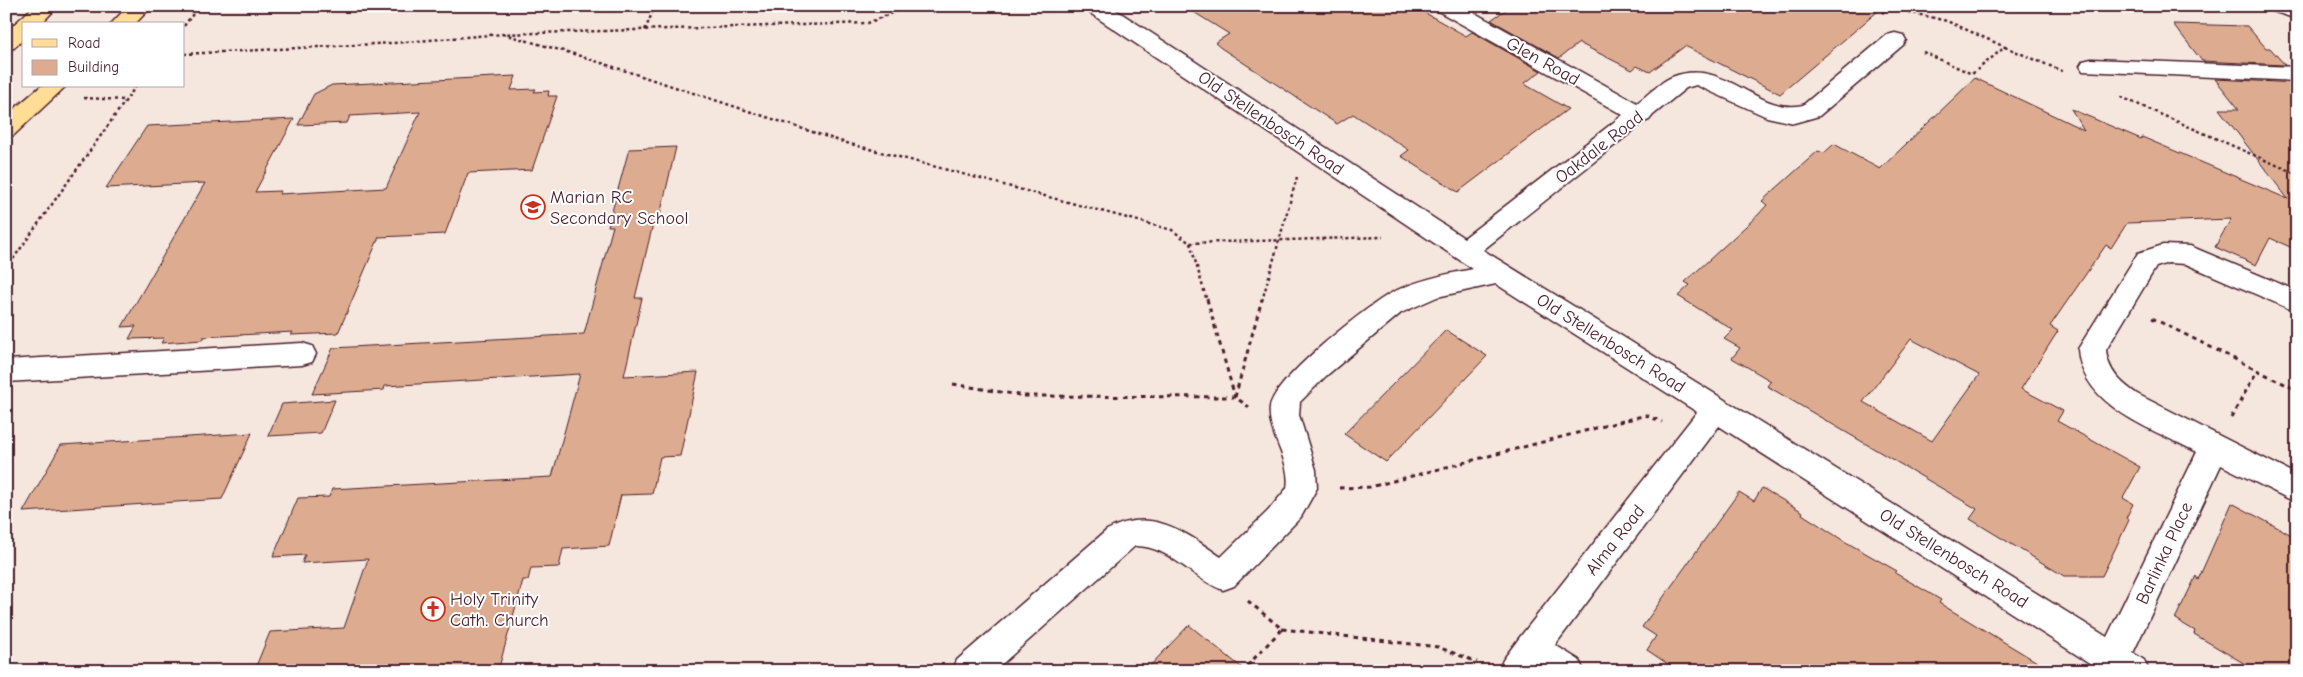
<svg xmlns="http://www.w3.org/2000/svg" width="2303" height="677" viewBox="0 0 2303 677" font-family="'Comic Neue',sans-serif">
  <rect width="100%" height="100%" fill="#f5e6de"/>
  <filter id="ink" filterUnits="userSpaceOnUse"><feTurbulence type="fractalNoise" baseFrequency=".02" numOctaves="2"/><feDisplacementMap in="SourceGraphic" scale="10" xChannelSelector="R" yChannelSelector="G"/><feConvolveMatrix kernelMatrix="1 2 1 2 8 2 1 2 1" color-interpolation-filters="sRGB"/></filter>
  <g filter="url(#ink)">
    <path fill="#ddac90" stroke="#4a1f2b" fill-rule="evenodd" d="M 1184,6 L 1413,6 L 1466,36 L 1472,32 L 1541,71 L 1525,83 L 1526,85 L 1568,109 L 1458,192 L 1401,156 L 1409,150 L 1353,114 L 1337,124 L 1221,48 L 1215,43 L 1229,34 Z
      M 1511,6 L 1884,6 L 1780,94 L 1685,46 L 1650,72 L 1637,66 L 1632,70 L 1579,43 L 1559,58 L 1491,20 Z
      M 2173,24 L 2247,26 L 2266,48 L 2270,48 L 2285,65 L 2202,61 Z
      M 516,76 L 511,90 L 536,89 L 534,92 L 549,91 L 548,96 L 557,96 L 532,170 L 468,173 L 445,234 L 379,237 L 338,333 L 291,335 L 293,332 L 203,337 L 202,340 L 161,343 L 164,338 L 129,339 L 136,326 L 122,327 L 205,183 L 106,188 L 147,126 L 294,119 L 255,192 L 281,191 L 279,194 L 386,188 L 420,112 L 350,116 L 347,123 L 298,125 L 314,94 L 332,85 Z
      M 1975,78 L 2084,130 L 2071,109 L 2141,139 L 2142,137 L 2288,199 L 2219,109 L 2239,109 L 2215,79 L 2297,83 L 2297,250 L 2270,238 L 2256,265 L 2215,247 L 2231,219 L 2127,223 L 2111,248 L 2106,245 L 2050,326 L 2058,331 L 2021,389 L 2063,411 L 2057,421 L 2140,467 L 2123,498 L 2133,504 L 2126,518 L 2129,520 L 2102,576 L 2064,576 L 1970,519 L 1977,509 L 1767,386 L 1771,381 L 1732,358 L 1740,348 L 1724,339 L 1733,330 L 1678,296 L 1690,285 L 1685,282 L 1758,215 L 1767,205 L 1762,201 L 1818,151 L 1824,153 L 1834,144 L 1880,169 ZM 1911,339 L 1979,375 L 1932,441 L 1863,402 Z
      M 676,147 L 658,224 L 653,224 L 635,298 L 642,298 L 624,376 L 698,372 L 680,456 L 660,457 L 652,494 L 621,495 L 609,546 L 563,549 L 559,567 L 531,568 L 528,580 L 523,580 L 498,671 L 254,671 L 270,632 L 344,628 L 368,559 L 302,563 L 305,555 L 273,557 L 298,498 L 329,497 L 332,489 L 552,477 L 580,374 L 385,386 L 384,390 L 312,394 L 333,348 L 584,334 L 613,226 L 608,226 L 629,149 Z
      M 1446,330 L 1487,356 L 1386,462 L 1344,434 Z
      M 335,400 L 321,433 L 268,436 L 282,404 Z
      M 252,433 L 222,499 L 23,512 L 61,445 Z
      M 1762,488 L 1803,512 L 1802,514 L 1844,541 L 1897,571 L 1895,573 L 1941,600 L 1939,603 L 2052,671 L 1678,671 L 1647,650 L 1656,636 L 1642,627 L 1739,492 L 1754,501 Z
      M 2232,503 L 2297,538 L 2297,671 L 2257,671 L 2194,634 L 2195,631 L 2175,619 L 2196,576 L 2198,580 Z
      M 1189,625 L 1246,671 L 1145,671 Z"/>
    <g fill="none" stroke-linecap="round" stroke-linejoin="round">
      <g stroke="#4a1f2b" stroke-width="3">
        <path id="minor" d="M 1084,6 L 1110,6 L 1464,238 L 1623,115 L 1438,11 L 1435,6 L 1462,6 L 1637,103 C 1648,95 1660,82 1672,77 C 1724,56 1758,116 1803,105 L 1887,35 L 1895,33 L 1903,35 L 1906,40 L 1903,45 L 1819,116 L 1794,123 L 1767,117 L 1696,85 L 1686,88 L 1653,115 L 1649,120 L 1644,122 L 1483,250 L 2107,637 L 2197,452 C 2153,429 2082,407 2078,349 L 2138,253 L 2163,245 L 2190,246 L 2297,291 L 2297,312 L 2186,264 L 2168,263 L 2156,267 L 2106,350 C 2108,371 2120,382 2137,394 L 2297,475 L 2297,503 L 2221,465 L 2133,653 L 2144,660 L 2149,671 L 2102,671 L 1719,426 L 1555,645 L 1579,660 L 1584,671 L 1498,671 L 1503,660 L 1520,637 L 1697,412 L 1496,284 L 1437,297 L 1401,313 L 1326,376 L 1300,402 L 1299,415 L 1316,470 L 1317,488 L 1301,517 L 1234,586 L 1223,590 C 1192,579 1169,545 1135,546 L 994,671 L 952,671 L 957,660 L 1107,530 C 1151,506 1185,532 1221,557 L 1268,511 L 1287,488 C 1292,460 1267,435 1270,407 C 1273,380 1368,305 1393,292 C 1418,280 1446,274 1473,269 L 1087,11 Z
          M 2269,6 L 2297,6 L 2297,19 L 2272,11 Z
          M 2091,59 L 2297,67 L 2297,81 L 2083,71 L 2080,66 L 2083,61 Z
          M 302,343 L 312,346 L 316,354 L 312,362 L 302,365 L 6,382 L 6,360 Z"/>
      </g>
      <g stroke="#4a1f2b" stroke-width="3">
        <path id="major" d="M 34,6 L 58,6 L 41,24 L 24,24 L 24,39 L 14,48 L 6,50 L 6,32 Z
          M 128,6 L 152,6 L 135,24 L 111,24 Z
          M 41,86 L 66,86 L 14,135 L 6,137 L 6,116 Z"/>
      </g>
      <path stroke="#4a1f2b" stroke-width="2.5" stroke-dasharray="3 3" stroke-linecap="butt" d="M 1893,6 L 1902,10
        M 1908,12 L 1947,21 L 2005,47
        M 1882,13 L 1889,6
        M 184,26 L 199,6
        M 645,30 L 655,6
        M 503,34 L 574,54 L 843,142 L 1172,230 L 1190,243 L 1383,237
        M 1923,52 L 1972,74 L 2005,47 L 2062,71
        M 184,54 L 393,43 L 503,34 L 868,23 L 909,6
        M 2121,97 L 2297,174
        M 84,98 L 125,100
        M 1190,243 L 1207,301
        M 6,269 L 136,86
        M 1262,301 L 1297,177"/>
      <path stroke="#4a1f2b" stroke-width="3" stroke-dasharray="4.5 4.5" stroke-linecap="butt" d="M 1207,299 L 1235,397
        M 2152,318 L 2297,390
        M 953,384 L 1025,396 L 1235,397 L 1249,407
        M 1235,397 L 1262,299
        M 2231,418 L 2257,371
        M 1339,488 L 1370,487 L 1646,415 L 1662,422
        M 1248,601 L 1282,629 L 1248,665 L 1250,671
        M 1282,629 L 1438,647 L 1477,662"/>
      <use href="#minor" fill="#fff" fill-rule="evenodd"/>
      <use href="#major" fill="#ffdd96" fill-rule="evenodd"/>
    </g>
  </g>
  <defs>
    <g id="school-ring" transform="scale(1.25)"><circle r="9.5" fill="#fff" stroke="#c8321e" stroke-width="1.5"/><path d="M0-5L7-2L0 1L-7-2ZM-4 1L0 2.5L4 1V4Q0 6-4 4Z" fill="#c8321e"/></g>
    <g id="church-ring" transform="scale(1.25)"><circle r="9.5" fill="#fff" stroke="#c8321e" stroke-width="1.5"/><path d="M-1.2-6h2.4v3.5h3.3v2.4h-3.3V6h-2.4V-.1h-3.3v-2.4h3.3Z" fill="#c8321e"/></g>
  </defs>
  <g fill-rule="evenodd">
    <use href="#school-ring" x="533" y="207"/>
    <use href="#church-ring" x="433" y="609"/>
  </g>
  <g text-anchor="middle" stroke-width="4" stroke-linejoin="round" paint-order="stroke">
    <g font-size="18" fill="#4a1f2b" stroke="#fff">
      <text transform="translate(1543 61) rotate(29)" y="6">Glen Road</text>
      <text transform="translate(1271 123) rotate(34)" y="6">Old Stellenbosch Road</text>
      <text transform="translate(1599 147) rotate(-38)" y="6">Oakdale Road</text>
      <text transform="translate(1611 343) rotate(32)" y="6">Old Stellenbosch Road</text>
      <text transform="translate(1615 540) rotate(-52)" y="6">Alma Road</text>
      <text transform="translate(2164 553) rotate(-65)" y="6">Barlinka Place</text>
      <text transform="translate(1954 558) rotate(32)" y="6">Old Stellenbosch Road</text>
    </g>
    <g font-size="18" fill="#4a1f2b" stroke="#fff" text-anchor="start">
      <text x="550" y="203">Marian RC<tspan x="550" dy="21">Secondary School</tspan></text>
      <text x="450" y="605">Holy Trinity<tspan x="450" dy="21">Cath. Church</tspan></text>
    </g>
  </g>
  <rect width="2303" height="677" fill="none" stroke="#fff" stroke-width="25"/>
  <rect x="12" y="12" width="2278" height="652" fill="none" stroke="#4a1f2b" stroke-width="2" filter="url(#ink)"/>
  <rect x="22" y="22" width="162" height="65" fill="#ffffff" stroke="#b7a5aa"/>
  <rect x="32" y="39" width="25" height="8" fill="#ffdd96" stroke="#b7a5aa"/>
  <text x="68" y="48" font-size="15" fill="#4a1f2b">Road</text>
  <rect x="32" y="60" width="25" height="15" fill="#ddac90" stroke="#b7a5aa"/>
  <text x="68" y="72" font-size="15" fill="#4a1f2b">Building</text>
</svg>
